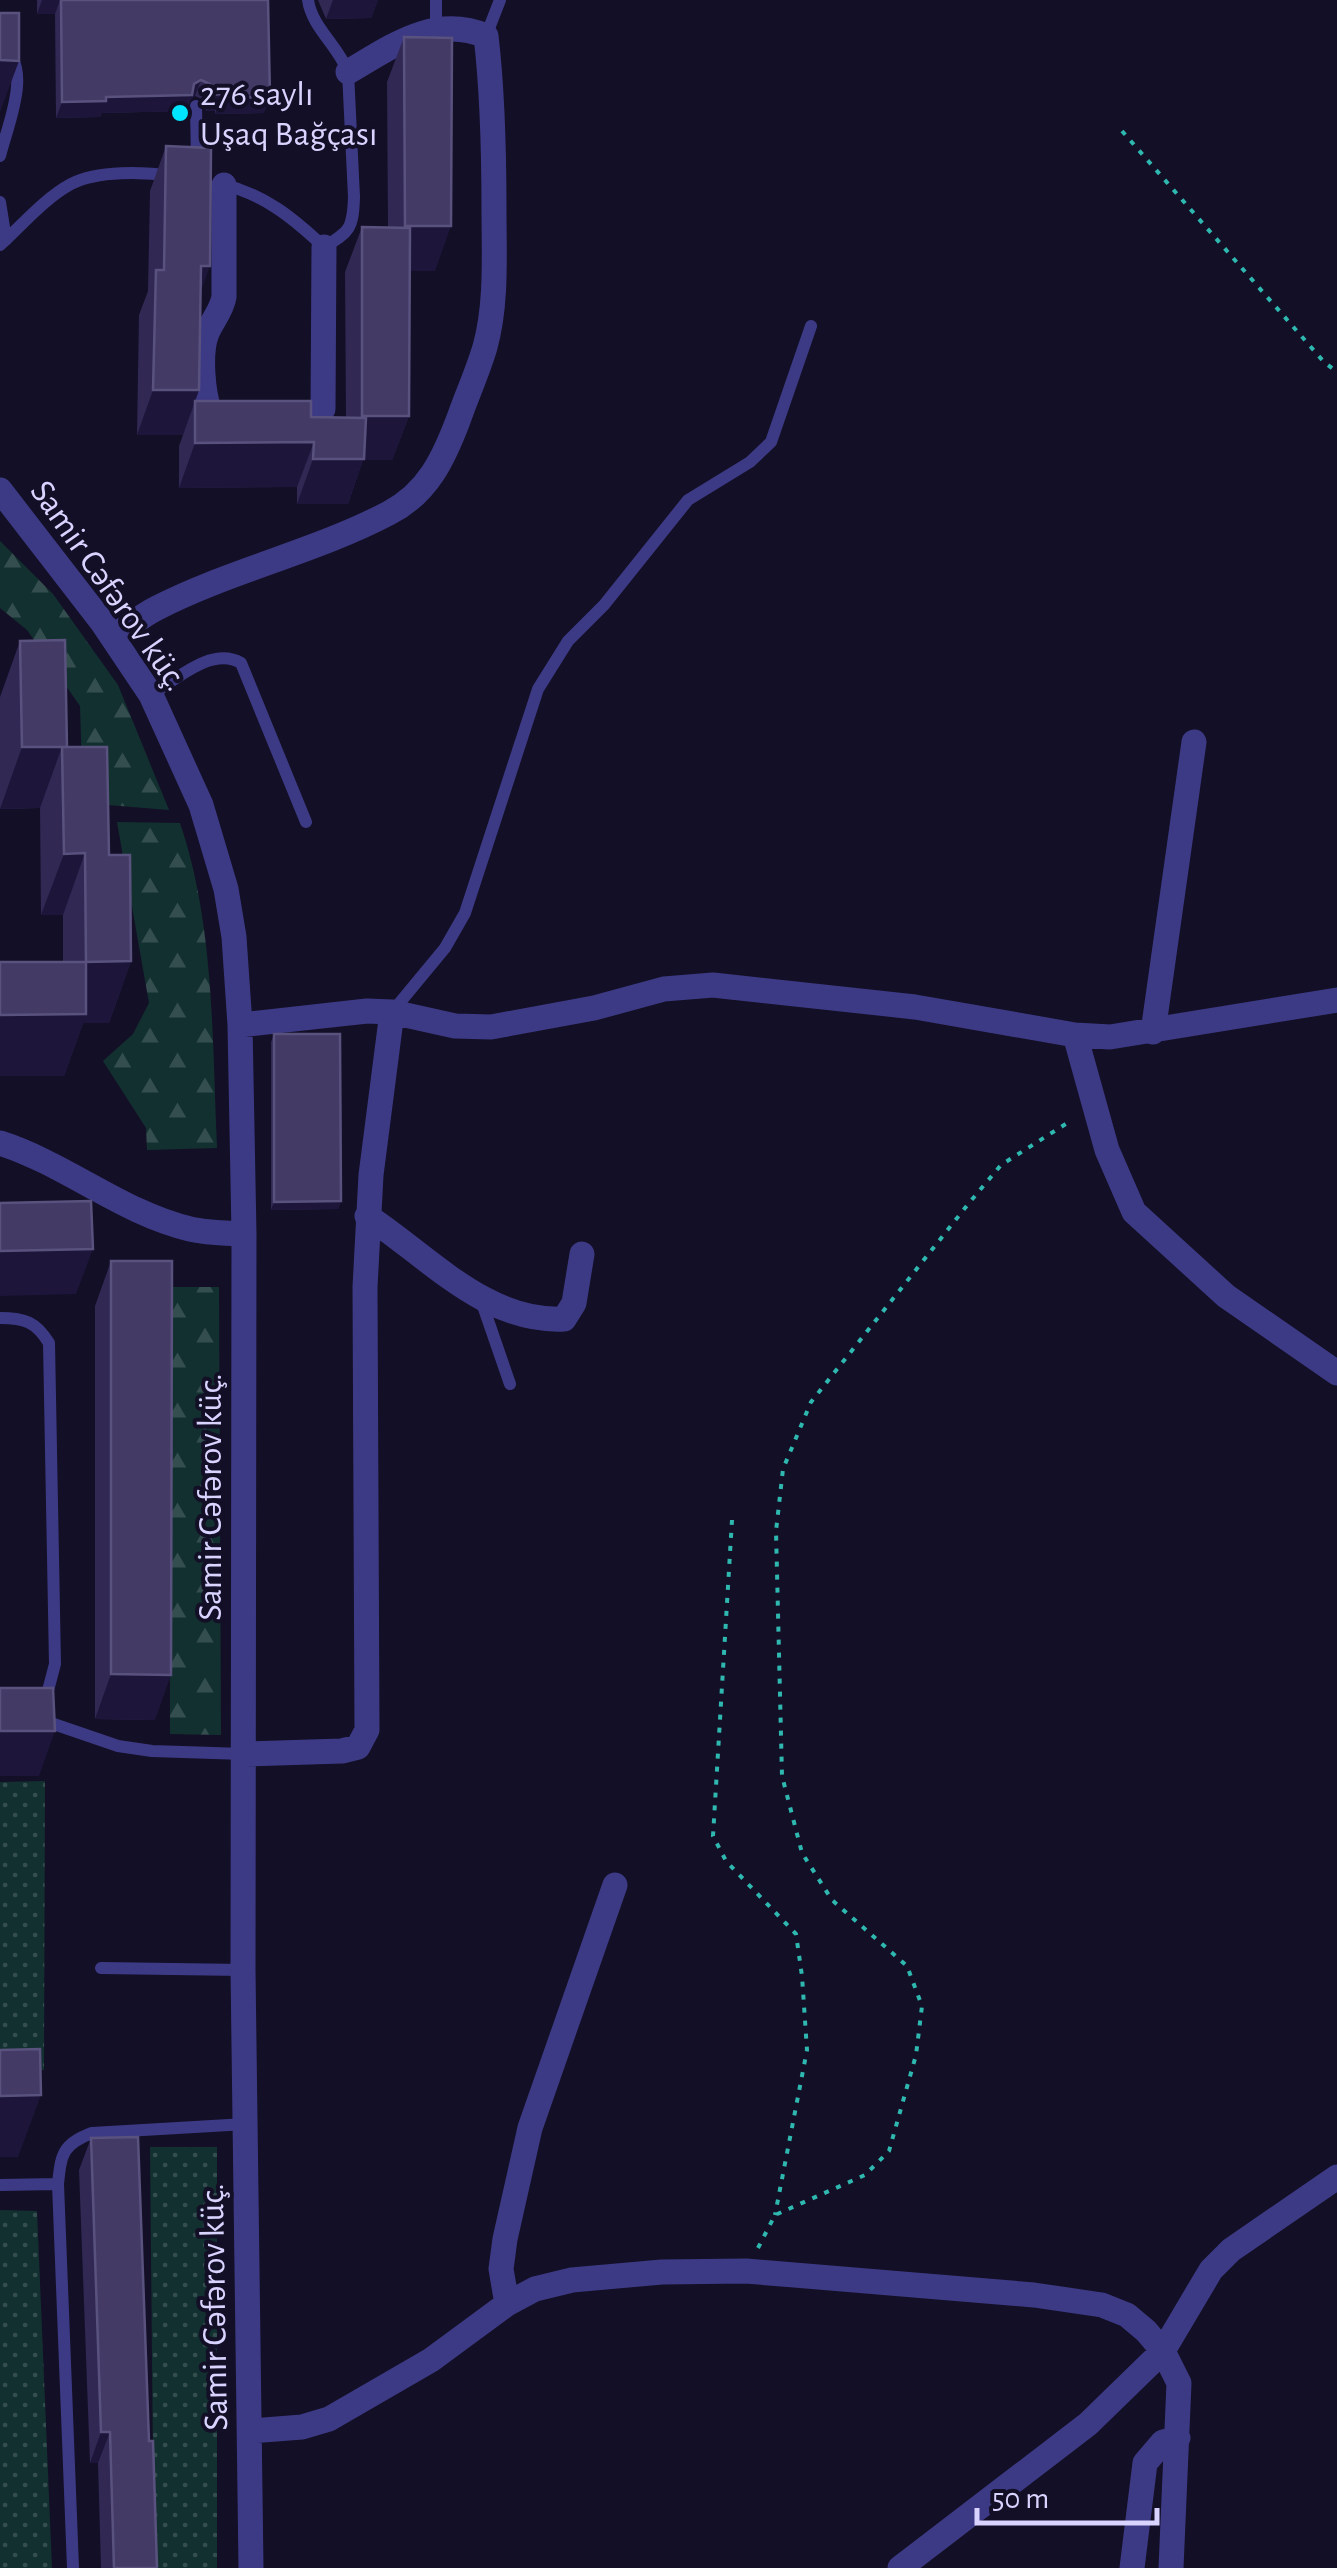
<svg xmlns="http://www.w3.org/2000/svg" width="1337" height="2568" viewBox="0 0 1337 2568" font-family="'Alegreya Sans',sans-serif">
  <defs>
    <pattern id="forest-firs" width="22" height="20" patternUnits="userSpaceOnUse" patternTransform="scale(2.5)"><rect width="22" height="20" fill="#12302f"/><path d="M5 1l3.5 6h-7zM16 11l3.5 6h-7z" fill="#344d4e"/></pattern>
    <pattern id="park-dots" width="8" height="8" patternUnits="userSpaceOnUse" patternTransform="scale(2.5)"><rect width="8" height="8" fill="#12302f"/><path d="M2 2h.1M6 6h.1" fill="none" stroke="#344d4e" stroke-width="1.8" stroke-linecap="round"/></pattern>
  </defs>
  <rect width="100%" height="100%" fill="#130f26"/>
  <path fill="url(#forest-firs)" d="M 0,541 L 53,594 L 118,685 L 169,810 L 108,805 L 82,768 L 80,706 L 27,630 L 0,608 Z
    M 117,822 L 180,823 C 215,926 212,1040 217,1148 L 147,1150 L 146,1128 L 103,1061 L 133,1034 L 149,1003 Z
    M 170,1287 L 219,1287 L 221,1735 L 170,1734 Z"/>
  <path fill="url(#park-dots)" d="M 45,1781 L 44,2070 L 6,2070 L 0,2063 L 0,1782 Z
    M 150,2147 L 217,2147 L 217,2568 L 154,2568 Z
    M 0,2210 L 37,2211 L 52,2568 L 0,2568 Z"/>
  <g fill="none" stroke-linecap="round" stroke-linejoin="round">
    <path stroke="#2fb8b0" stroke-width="4" stroke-dasharray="5 8" stroke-linecap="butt" d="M 1122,131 L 1324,362 L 1337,372
      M 732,1520 L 713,1836 L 726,1861 L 796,1934 L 802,1976 L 807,2050 L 775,2215
      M 758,2248 L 775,2215 L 865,2175 L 889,2151 L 916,2055 L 922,2006 L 907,1966 L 832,1900 L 802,1853 L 782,1776 L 776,1531 L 783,1469 L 811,1402 L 969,1203 L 1001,1165 L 1072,1120"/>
    <path stroke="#3d3a85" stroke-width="12" d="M 436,0 L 436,30
      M 486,36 L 500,0
      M 0,45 C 35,66 7,126 0,156
      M 196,106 L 197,162
      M 222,184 C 265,195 292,217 324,247 C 350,232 353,228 354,197 L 348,72 C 338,45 312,28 308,0
      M 0,202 L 6,240
      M 0,245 C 22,225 45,198 71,184 C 98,170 144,172 173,176
      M 151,695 C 177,679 212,646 241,663 L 306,822
      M 392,1012 L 445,948 L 465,913 L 538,689 L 568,641 L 604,605 L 688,500 L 750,462 L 771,442 L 811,326
      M 481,1300 L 510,1384
      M 0,1318 C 25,1318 36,1322 49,1343 L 55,1664 L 45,1702
      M 42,1720 L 118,1746 L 152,1751 L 244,1754
      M 101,1968 L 243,1970
      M 0,2185 L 58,2184
      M 73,2568 L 58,2184 C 61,2155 62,2144 92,2133 L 246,2124"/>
    <path stroke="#3d3a85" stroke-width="25" d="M 224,185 L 224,297 C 221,312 213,319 207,333 C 199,353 203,393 210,413 L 231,420
      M 286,421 L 317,418 L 323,409 L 324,247
      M 0,490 L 102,622 L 151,695 L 201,805 L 226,889 L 234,937 L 240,1025 L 244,1234 L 243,1970 L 251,2568
      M 112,637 C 127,628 141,616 157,608 C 231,570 315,552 389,513 C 428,493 444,458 459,418 C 467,395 478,371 485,347 C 497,304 494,255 494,211 C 494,152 493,95 486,36 C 434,14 391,47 348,72
      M 240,1025 L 367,1011 L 392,1012 L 455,1026 L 491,1027 L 594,1008 L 664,989 L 713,985 L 915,1007 L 1075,1035 L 1110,1037 L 1337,1000
      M 1153,1032 L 1194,742
      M 1075,1035 L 1107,1150 L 1134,1212 L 1226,1296 L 1337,1373
      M 0,1143 C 66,1164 122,1213 190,1229 C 207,1233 226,1233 244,1234
      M 367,1216 C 428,1256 486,1323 564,1319 L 574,1303 L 582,1254
      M 244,1754 L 342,1751 L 358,1747 L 367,1730 L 365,1287 L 371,1175 L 392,1012
      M 507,2304 L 501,2269 L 505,2239 L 530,2128 L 615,1885
      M 250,2431 L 302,2427 L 329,2419 L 431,2360 L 507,2304 L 535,2289 L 572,2280 L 662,2272 L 746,2271 L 1034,2295 L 1102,2305 L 1127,2315 L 1146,2331 L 1163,2351 L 1179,2383 L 1171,2568
      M 900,2568 L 1088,2424 L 1163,2351 L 1211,2270 L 1231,2250 L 1337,2177
      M 1132,2568 L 1145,2463 L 1163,2442 L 1178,2438"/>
  </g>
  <path fill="#312854" d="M 37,0 L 268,0 L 264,113 L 215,114 L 215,111 L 206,111 L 204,100 L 195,96 L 191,99 L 186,111 L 102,113 L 100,117 L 56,118 L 55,14 L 37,14 Z
    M 318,0 L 378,0 L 371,18 L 326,19 Z
    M 404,37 L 435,271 L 410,271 L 409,416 L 392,460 L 363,460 L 348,504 L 297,504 L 297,487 L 179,488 L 179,446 L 183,435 L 137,435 L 139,315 L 148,291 L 150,191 L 166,146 L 200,293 L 199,390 L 195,401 L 311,417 L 346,418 L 345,272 L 362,227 L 388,227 L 387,82 Z
    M 20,641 L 67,747 L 109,855 L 131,961 L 109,1023 L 83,1023 L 64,1076 L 0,1076 L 0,962 L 63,962 L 63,915 L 41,915 L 40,808 L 0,809 L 0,697 Z
    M 274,1034 L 341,1201 L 338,1209 L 271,1210 L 271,1042 Z
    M 111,1261 L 155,1720 L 95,1719 L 95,1306 Z
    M 91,2138 L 149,2441 L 157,2568 L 101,2568 L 98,2463 L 90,2463 L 79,2170 Z"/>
  <path fill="#1d163a" d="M 42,0 L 60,0 L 55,14 L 37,14 Z
    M 333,0 L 378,0 L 371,18 L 326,19 Z
    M 0,60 L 19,61 L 0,112 Z
    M 201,80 L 195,96 L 191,99 L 186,111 L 102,113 L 100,117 L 56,118 L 62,102 L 194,84 Z
    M 221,94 L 215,111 L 206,111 L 212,95 Z
    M 270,97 L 264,113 L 215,114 L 221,98 Z
    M 405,226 L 451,226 L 435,271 L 388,271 Z
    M 201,266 L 210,266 L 194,311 Z
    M 153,390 L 199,390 L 183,435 L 137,435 Z
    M 362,416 L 409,416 L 392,460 L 363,460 L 348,504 L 297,504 L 313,459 L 347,459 Z
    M 314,442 L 297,487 L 179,488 L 195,443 Z
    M 22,747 L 62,747 L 40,808 L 0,809 Z
    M 85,853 L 63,915 L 41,915 L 64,854 Z
    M 131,961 L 109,1023 L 83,1023 L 64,1076 L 0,1076 L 0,1015 L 86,962 Z
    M 341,1201 L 338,1209 L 271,1210 L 274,1202 Z
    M 93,1249 L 76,1294 L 0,1296 L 0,1251 Z
    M 111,1674 L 171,1675 L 155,1720 L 95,1719 Z
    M 0,1731 L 55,1731 L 39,1776 L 0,1776 Z
    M 41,2095 L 18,2157 L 0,2157 L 0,2096 Z
    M 101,2432 L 110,2432 L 98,2463 L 90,2463 Z"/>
  <path fill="#433a66" stroke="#5a527e" stroke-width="2.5" d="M 61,0 L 268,0 L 270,97 L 221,98 L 221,94 L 212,95 L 210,84 L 201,80 L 194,84 L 192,95 L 106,97 L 106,101 L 62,102 Z
    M 0,13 L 19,13 L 19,61 L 0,60 Z
    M 404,37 L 452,38 L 451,226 L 405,226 Z
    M 166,146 L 211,148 L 210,266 L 201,266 L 199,390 L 153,390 L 156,270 L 164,270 Z
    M 362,227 L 410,228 L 409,416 L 362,416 Z
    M 195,401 L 311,401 L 311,417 L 366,418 L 364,459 L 313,459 L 314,442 L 195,443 Z
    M 65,640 L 67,747 L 22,747 L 20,641 Z
    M 62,747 L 107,747 L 109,855 L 130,855 L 131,961 L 86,962 L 85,853 L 64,854 Z
    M 0,962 L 86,962 L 86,1014 L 0,1015 Z
    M 274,1034 L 340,1034 L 341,1201 L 274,1202 Z
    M 91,1201 L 93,1249 L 0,1251 L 0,1203 Z
    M 111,1261 L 172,1261 L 171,1675 L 111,1674 Z
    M 0,1688 L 53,1688 L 55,1731 L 0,1731 Z
    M 40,2049 L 41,2095 L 0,2096 L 0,2050 Z
    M 138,2137 L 149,2441 L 153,2441 L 157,2568 L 114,2568 L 110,2432 L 101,2432 L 91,2138 Z"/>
  <circle fill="#00e5ff" stroke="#130f26" stroke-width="4" cx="180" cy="113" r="10"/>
  <g text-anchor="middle" stroke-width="8" stroke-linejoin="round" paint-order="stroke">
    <g font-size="35" fill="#d9d4ff" stroke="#130f26" text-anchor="start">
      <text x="200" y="105">276 saylı<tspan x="200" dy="40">Uşaq Bağçası</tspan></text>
    </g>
    <g font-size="35" fill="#d9d4ff" stroke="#130f26">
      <text transform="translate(110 585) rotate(55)" y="12">Samir Cəfərov küç.</text>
      <text transform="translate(209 1497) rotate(-90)" y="12">Samir Cəfərov küç.</text>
      <text transform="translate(213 2307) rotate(-91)" y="12">Samir Cəfərov küç.</text>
    </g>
  </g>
  <path d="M977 2508v15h180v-15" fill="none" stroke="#d9d4ff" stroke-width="5"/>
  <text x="992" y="2508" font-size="30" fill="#d9d4ff" stroke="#130f26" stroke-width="8" paint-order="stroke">50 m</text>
</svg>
